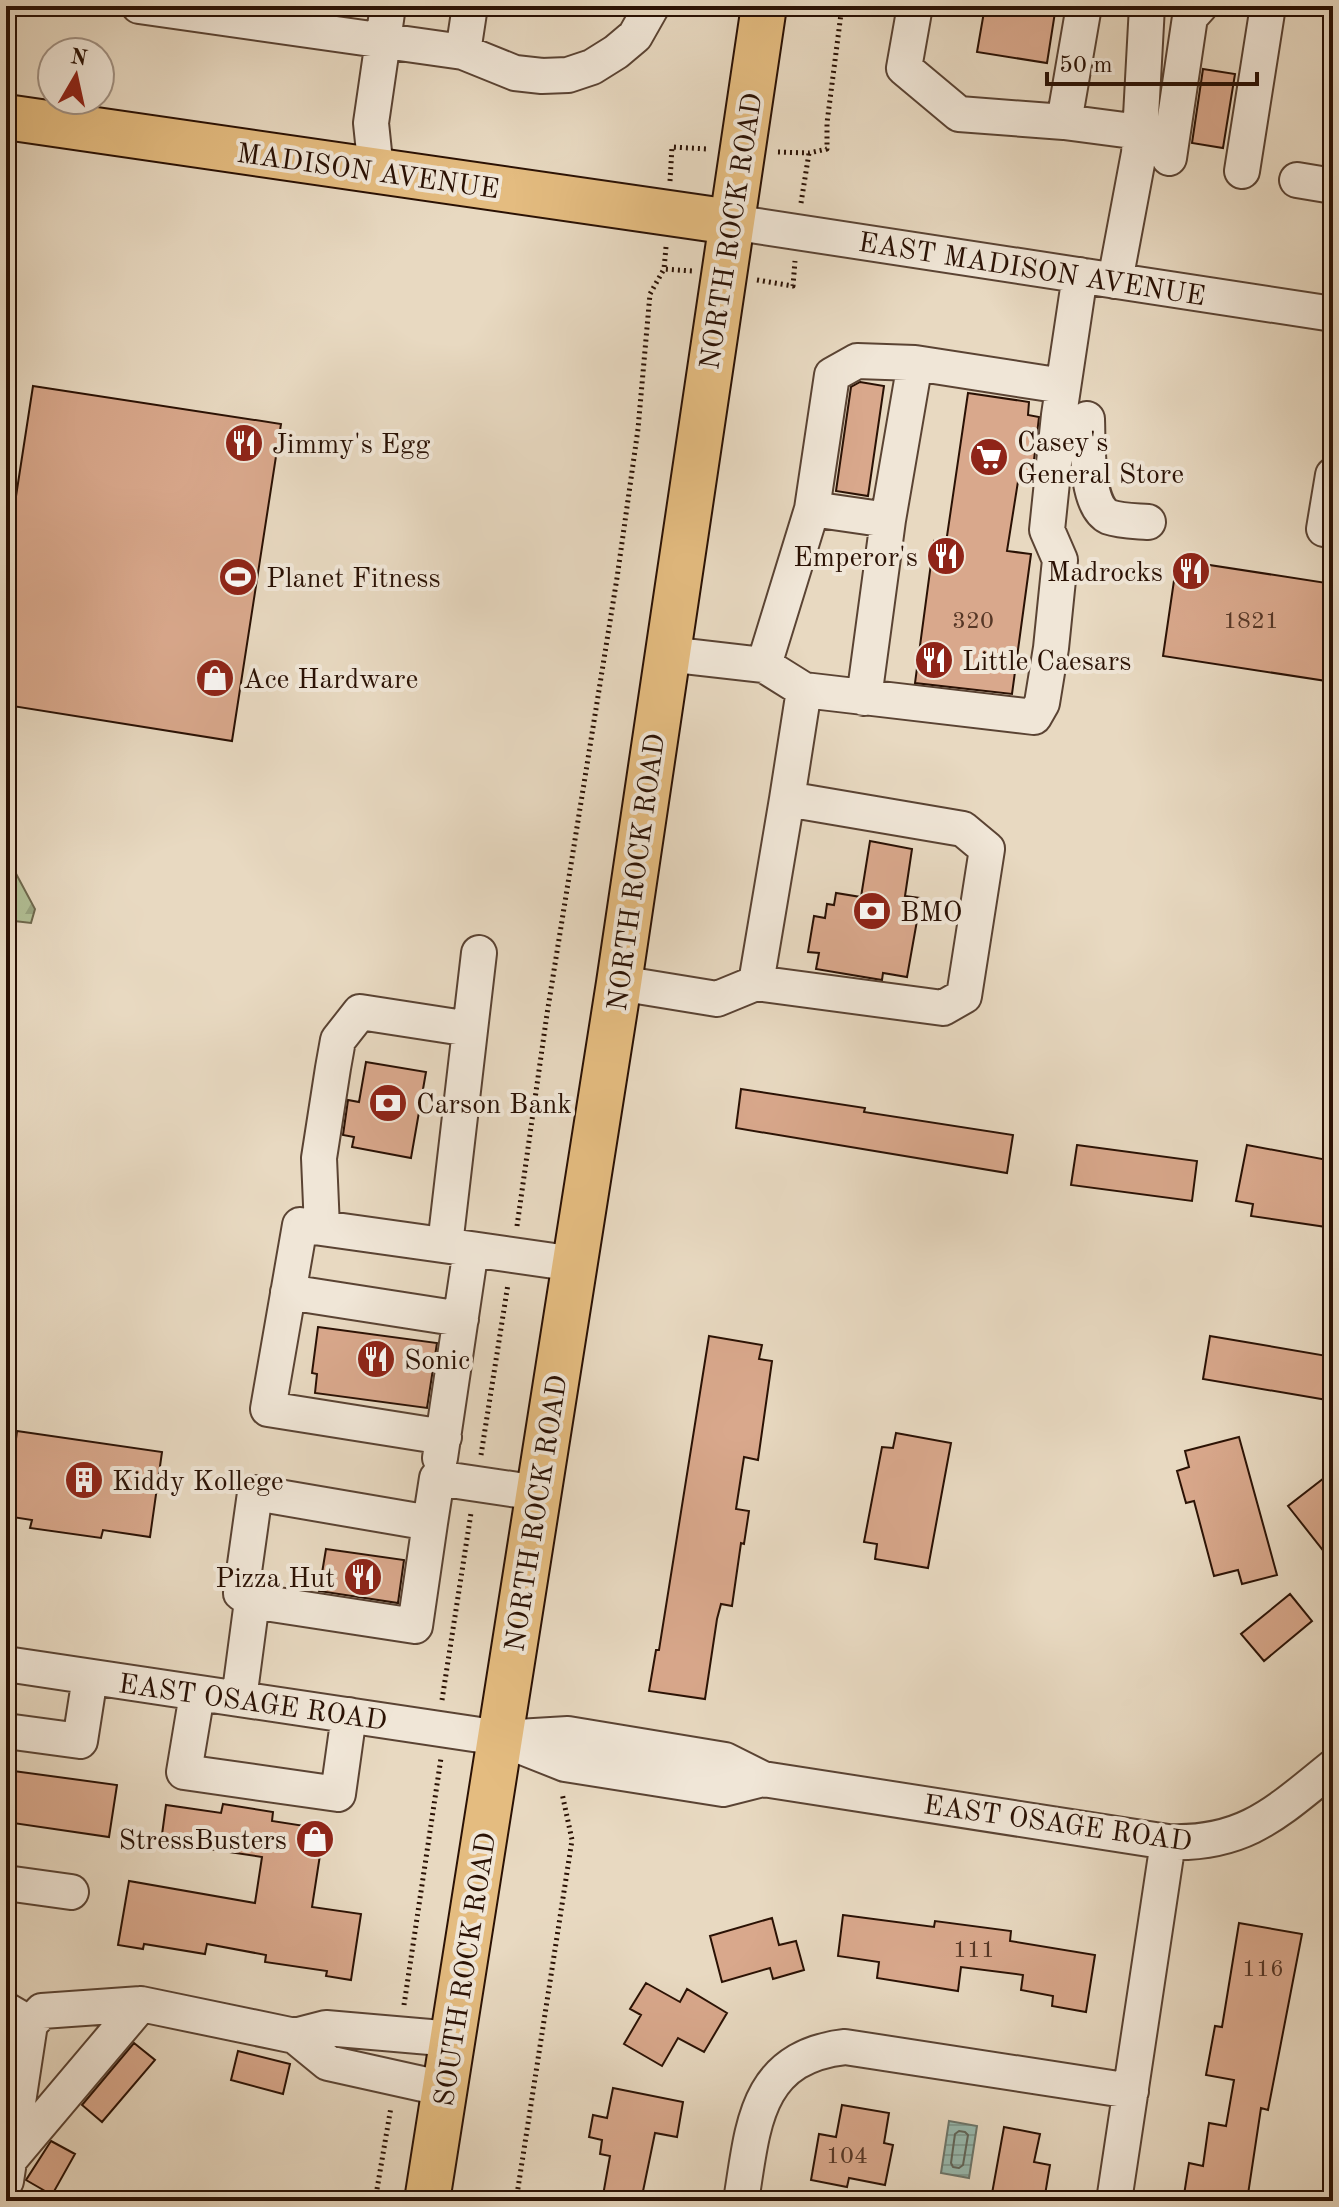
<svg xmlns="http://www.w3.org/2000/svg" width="1339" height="2207" viewBox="0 0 1339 2207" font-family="'Old Standard TT',serif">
  <defs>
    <pattern id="forest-firs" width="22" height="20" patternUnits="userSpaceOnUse" patternTransform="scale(2)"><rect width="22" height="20" fill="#b2c096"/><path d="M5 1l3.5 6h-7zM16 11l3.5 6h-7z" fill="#99a480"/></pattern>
    <pattern id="water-rules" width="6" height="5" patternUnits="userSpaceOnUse" patternTransform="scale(2)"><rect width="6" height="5" fill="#98baaf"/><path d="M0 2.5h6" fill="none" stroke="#839f95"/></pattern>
  </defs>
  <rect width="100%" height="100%" fill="#e8d9c1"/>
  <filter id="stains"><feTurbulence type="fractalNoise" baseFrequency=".0025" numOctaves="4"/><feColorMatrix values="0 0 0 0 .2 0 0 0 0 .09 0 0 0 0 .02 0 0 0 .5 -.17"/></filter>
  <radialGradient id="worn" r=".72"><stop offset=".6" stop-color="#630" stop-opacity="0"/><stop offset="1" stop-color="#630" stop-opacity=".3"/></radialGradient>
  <path fill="url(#forest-firs)" stroke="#6e684d" stroke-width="2" d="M 6,855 L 35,909 L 31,923 L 6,920 Z"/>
  <path fill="url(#water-rules)" stroke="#6c766b" stroke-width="2" d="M 949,2121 L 977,2126 L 969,2178 L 941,2173 Z"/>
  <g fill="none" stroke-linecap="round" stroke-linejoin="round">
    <path stroke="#61665a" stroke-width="2" d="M 959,2131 L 965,2132 L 968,2135 L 963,2165 L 959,2168 L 953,2167 L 951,2163 L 955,2134 Z"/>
  </g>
  <path fill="#d9a88c" stroke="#2a1104" stroke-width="2" d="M 985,6 L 1056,6 L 1047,63 L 977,52 Z
    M 1203,69 L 1235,74 L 1223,148 L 1192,143 Z
    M 860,382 L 884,386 L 868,496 L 836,491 L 851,387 Z
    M 33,386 L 281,424 L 232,741 L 6,705 L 6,561 Z
    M 968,393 L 1029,402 L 1028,415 L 1039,417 L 1032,477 L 1019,475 L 1007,551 L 1031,554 L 1012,694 L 915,683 L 934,541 L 946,543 Z
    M 1177,560 L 1333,584 L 1333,682 L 1163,656 Z
    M 870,841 L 912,849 L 905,896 L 921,898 L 907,977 L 883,973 L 882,980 L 816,969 L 819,953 L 808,952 L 814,916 L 825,918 L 827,904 L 834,905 L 836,893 L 861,897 Z
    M 366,1062 L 426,1072 L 411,1158 L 352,1147 L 354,1137 L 343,1135 L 348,1100 L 359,1102 Z
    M 741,1089 L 865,1108 L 864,1112 L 1013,1135 L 1007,1173 L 736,1128 Z
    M 1077,1145 L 1197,1161 L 1192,1201 L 1071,1185 Z
    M 1247,1145 L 1333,1161 L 1333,1228 L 1251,1216 L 1253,1204 L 1236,1201 Z
    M 318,1327 L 437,1343 L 427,1408 L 315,1393 L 317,1374 L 312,1373 Z
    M 709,1336 L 762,1345 L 759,1359 L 772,1361 L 758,1460 L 744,1457 L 736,1509 L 749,1511 L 744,1544 L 741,1543 L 732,1606 L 721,1604 L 717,1619 L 705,1699 L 649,1691 L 656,1650 L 659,1650 Z
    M 1210,1336 L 1333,1357 L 1333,1401 L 1203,1379 Z
    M 17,1431 L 162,1452 L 150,1537 L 103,1530 L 101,1538 L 30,1528 L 32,1520 L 6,1516 Z
    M 896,1433 L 951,1443 L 928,1568 L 875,1559 L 877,1544 L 864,1542 L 882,1447 L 893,1448 Z
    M 1239,1437 L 1277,1575 L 1242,1584 L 1238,1570 L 1214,1576 L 1194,1501 L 1186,1503 L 1177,1471 L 1189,1467 L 1185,1451 Z
    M 1333,1471 L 1333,1563 L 1288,1506 Z
    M 326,1549 L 404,1560 L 398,1603 L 319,1591 Z
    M 1290,1594 L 1312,1621 L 1264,1661 L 1241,1634 Z
    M 6,1770 L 117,1785 L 109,1837 L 6,1822 Z
    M 223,1804 L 273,1812 L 272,1821 L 324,1829 L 312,1907 L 361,1914 L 351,1980 L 326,1976 L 327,1971 L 265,1962 L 266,1955 L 207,1944 L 205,1954 L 144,1944 L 143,1949 L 118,1945 L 129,1881 L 255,1903 L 262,1857 L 161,1842 L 166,1805 L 221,1813 Z
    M 843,1915 L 934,1927 L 935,1921 L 1011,1931 L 1010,1941 L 1095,1955 L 1086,2012 L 1052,2006 L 1053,1996 L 1021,1990 L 1023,1975 L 961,1967 L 958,1991 L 877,1978 L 879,1962 L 838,1956 Z
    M 772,1918 L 779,1945 L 796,1941 L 804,1970 L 773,1979 L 770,1968 L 722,1982 L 710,1936 Z
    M 1239,1923 L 1302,1934 L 1268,2110 L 1261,2108 L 1247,2201 L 1226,2201 L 1184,2195 L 1189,2163 L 1203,2166 L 1209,2123 L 1226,2126 L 1234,2080 L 1206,2075 L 1215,2026 L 1222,2027 Z
    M 646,1983 L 680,2002 L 687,1989 L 727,2013 L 704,2052 L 678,2038 L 662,2066 L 624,2044 L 641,2015 L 630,2009 Z
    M 134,2043 L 155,2060 L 102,2122 L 82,2105 Z
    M 238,2051 L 290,2064 L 283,2094 L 231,2080 Z
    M 613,2088 L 683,2102 L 677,2137 L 655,2133 L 641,2201 L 602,2201 L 610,2156 L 600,2154 L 602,2140 L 589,2137 L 593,2115 L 607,2118 Z
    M 842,2105 L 889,2113 L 884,2143 L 893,2145 L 885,2185 L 849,2178 L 847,2187 L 811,2180 L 819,2134 L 836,2137 Z
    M 1004,2127 L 1040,2134 L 1034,2162 L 1050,2165 L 1044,2201 L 991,2199 Z
    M 51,2141 L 75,2154 L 52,2195 L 26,2180 Z"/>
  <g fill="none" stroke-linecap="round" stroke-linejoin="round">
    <g stroke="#5a4333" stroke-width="38">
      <path id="minor" d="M 139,6 L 463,52 L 515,73 L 542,76 L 568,75 L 592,67 L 616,52 L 635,36 L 652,6
        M 915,6 L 904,68 L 959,114 L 1064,122
        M 1084,6 L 1064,122 L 1140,132
        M 463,52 L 470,6
        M 1169,158 L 1190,17 L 1200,6
        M 376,171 L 371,123 L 388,6
        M 1242,171 L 1268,6
        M 1297,180 L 1333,186
        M 731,222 L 1333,314
        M 1115,281 L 1139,153 L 1147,6
        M 1087,419 C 1088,442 1085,506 1109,517 C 1120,521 1136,521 1148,522
        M 812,509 L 832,375 L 857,361 L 915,363
        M 1324,529 L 1333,475
        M 667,654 L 764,665 L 812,509 L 888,520 L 915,363 L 1063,386
        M 804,690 L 1034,717 L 1042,703 L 1051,648 L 1060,560 L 1047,530 L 1059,415 L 1080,275
        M 864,698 L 888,520
        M 619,983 L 717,999 L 756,983 L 943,1008 L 964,996 L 987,849 L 963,829 L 787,799 L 804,690 L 764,665
        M 756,983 L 787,799
        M 322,1228 L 319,1158 L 333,1068 L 338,1040 L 360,1012 L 470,1029
        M 445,1245 L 479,953
        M 288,1292 L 461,1319
        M 444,1437 L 268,1409 L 300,1225 L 471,1249
        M 440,1458 L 471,1249 L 575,1264
        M 252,1601 L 415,1626 L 430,1523
        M 6,1664 L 500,1738 L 568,1734 L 725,1760 L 763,1779 L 1168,1842 C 1245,1845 1277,1812 1333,1767
        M 197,1694 L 184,1772 L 338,1794 L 349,1715
        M 239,1699 L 252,1601 L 241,1593 L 255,1493 L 430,1523 L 437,1478 L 538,1493
        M 6,1731 L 80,1741 L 90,1677
        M 507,1741 L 565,1764 L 723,1789 L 763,1779
        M 6,1883 L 71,1892
        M 6,2010 L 30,2024
        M 445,2089 L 328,2063 L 295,2036 L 326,2028 L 453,2039
        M 10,2159 L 141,2004
        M 6,2181 L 30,2024 L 42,2011 L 141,2004 L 295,2036
        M 741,2201 C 753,2128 754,2057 845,2047 L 1131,2091
        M 1114,2201 L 1168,1842"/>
    </g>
    <g stroke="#2a1104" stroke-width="48">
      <path id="major" d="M 6,117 L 731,222
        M 427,2201 L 619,983 L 764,6"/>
    </g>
    <path stroke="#2a1104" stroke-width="5" stroke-dasharray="2 4" stroke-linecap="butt" d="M 778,152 L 809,153 L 827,149 L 827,123 L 842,6
      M 670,181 L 672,147 L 708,149
      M 801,203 L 809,153
      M 666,247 L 664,269 L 692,271
      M 757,280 L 793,286 L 795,261
      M 517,1226 L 547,1014 L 617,578 L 638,429 L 650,294 L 664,269
      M 481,1455 L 508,1284
      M 442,1700 L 471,1513
      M 404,2005 L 441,1758
      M 375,2201 L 391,2107
      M 516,2201 L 572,1840 L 562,1793"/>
    <use href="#minor" stroke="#f0e6d7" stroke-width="34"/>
    <use href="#major" stroke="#e4bc80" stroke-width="44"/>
  </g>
  <defs>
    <g id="restaurant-disc" transform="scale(2)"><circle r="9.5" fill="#8f2418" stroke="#f0e6d7"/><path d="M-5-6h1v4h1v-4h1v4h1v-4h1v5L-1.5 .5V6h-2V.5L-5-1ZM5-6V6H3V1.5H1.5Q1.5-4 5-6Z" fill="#fff"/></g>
    <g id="supermarket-disc" transform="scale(2)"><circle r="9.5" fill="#8f2418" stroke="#f0e6d7"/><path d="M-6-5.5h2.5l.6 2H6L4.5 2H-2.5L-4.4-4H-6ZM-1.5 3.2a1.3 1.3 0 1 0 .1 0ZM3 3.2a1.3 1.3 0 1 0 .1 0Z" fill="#fff"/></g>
    <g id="stadium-disc" transform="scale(2)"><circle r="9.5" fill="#8f2418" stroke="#f0e6d7"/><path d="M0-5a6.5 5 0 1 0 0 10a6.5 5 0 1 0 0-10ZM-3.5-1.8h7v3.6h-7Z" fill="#fff"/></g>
    <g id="shop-disc" transform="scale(2)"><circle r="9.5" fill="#8f2418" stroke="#f0e6d7"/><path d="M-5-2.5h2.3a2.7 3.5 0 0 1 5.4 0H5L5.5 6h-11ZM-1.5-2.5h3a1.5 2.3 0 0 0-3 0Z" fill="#fff"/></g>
    <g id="bank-disc" transform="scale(2)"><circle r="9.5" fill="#8f2418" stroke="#f0e6d7"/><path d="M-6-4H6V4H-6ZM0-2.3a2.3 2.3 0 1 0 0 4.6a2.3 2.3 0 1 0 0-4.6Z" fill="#fff"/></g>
    <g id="building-disc" transform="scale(2)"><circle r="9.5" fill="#8f2418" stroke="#f0e6d7"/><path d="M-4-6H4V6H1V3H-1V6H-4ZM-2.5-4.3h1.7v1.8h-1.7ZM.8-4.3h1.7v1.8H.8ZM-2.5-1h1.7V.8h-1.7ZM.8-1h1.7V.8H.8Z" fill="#fff"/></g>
  </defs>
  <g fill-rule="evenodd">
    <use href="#restaurant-disc" x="244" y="443"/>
    <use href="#supermarket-disc" x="989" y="457"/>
    <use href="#restaurant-disc" x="946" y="556"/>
    <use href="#restaurant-disc" x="1191" y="571"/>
    <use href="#stadium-disc" x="238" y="577"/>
    <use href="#restaurant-disc" x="934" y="660"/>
    <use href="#shop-disc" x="215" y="678"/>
    <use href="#bank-disc" x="872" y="911"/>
    <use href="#bank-disc" x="388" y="1103"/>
    <use href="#restaurant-disc" x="376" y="1359"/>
    <use href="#building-disc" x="84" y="1480"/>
    <use href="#restaurant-disc" x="363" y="1577"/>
    <use href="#shop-disc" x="315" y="1839"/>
  </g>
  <g text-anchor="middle" stroke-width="8" stroke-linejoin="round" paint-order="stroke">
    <g font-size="24" fill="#563726">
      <text x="973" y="628">320</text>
      <text x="1251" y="628">1821</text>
      <text x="974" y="1957">111</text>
      <text x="1263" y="1976">116</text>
      <text x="847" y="2163">104</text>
    </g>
    <g font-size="28" fill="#2a1104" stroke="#f0e6d7">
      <text transform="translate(368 170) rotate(8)" y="10">MADISON AVENUE</text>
      <text transform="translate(730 231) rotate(-81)" y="10">NORTH ROCK ROAD</text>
      <text transform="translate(1032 268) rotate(9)" y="10">EAST MADISON AVENUE</text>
      <text transform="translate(635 872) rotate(-82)" y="10">NORTH ROCK ROAD</text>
      <text transform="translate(535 1513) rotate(-81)" y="10">NORTH ROCK ROAD</text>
      <text transform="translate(253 1701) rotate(8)" y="10">EAST OSAGE ROAD</text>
      <text transform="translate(1058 1822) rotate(8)" y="10">EAST OSAGE ROAD</text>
      <text transform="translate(464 1969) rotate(-81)" y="10">SOUTH ROCK ROAD</text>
    </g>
    <g font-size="28" fill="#2a1104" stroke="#f0e6d7" text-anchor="start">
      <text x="1017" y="451">Casey's<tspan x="1017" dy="32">General Store</tspan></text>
      <text x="272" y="453">Jimmy's Egg</text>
      <text x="918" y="566" text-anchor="end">Emperor's</text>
      <text x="1163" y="581" text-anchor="end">Madrocks</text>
      <text x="266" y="587">Planet Fitness</text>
      <text x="962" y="670">Little Caesars</text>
      <text x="243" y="688">Ace Hardware</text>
      <text x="900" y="921">BMO</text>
      <text x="416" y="1113">Carson Bank</text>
      <text x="404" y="1369">Sonic</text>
      <text x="112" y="1490">Kiddy Kollege</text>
      <text x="335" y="1587" text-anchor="end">Pizza Hut</text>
      <text x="287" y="1849" text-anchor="end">StressBusters</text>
    </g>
  </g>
  <rect width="1339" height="2207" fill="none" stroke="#e8d9c1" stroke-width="32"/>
  <rect x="8" y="8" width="1323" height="2191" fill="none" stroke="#2a1104" stroke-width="4"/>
  <rect x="16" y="16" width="1307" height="2175" fill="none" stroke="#2a1104" stroke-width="2"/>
  <g transform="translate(76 76) rotate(9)"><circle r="38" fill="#f0e6d7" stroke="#a19183" stroke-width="2"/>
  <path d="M0-6L14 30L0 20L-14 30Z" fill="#8f2418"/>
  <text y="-12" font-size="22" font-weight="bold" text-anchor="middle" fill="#2a1104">N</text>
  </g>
  <path d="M1047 72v12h210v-12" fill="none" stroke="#2a1104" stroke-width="4"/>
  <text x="1059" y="72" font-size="24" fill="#2a1104" stroke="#f0e6d7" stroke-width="6" paint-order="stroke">50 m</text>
  <rect width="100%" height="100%" filter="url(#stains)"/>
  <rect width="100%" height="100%" fill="url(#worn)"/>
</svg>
